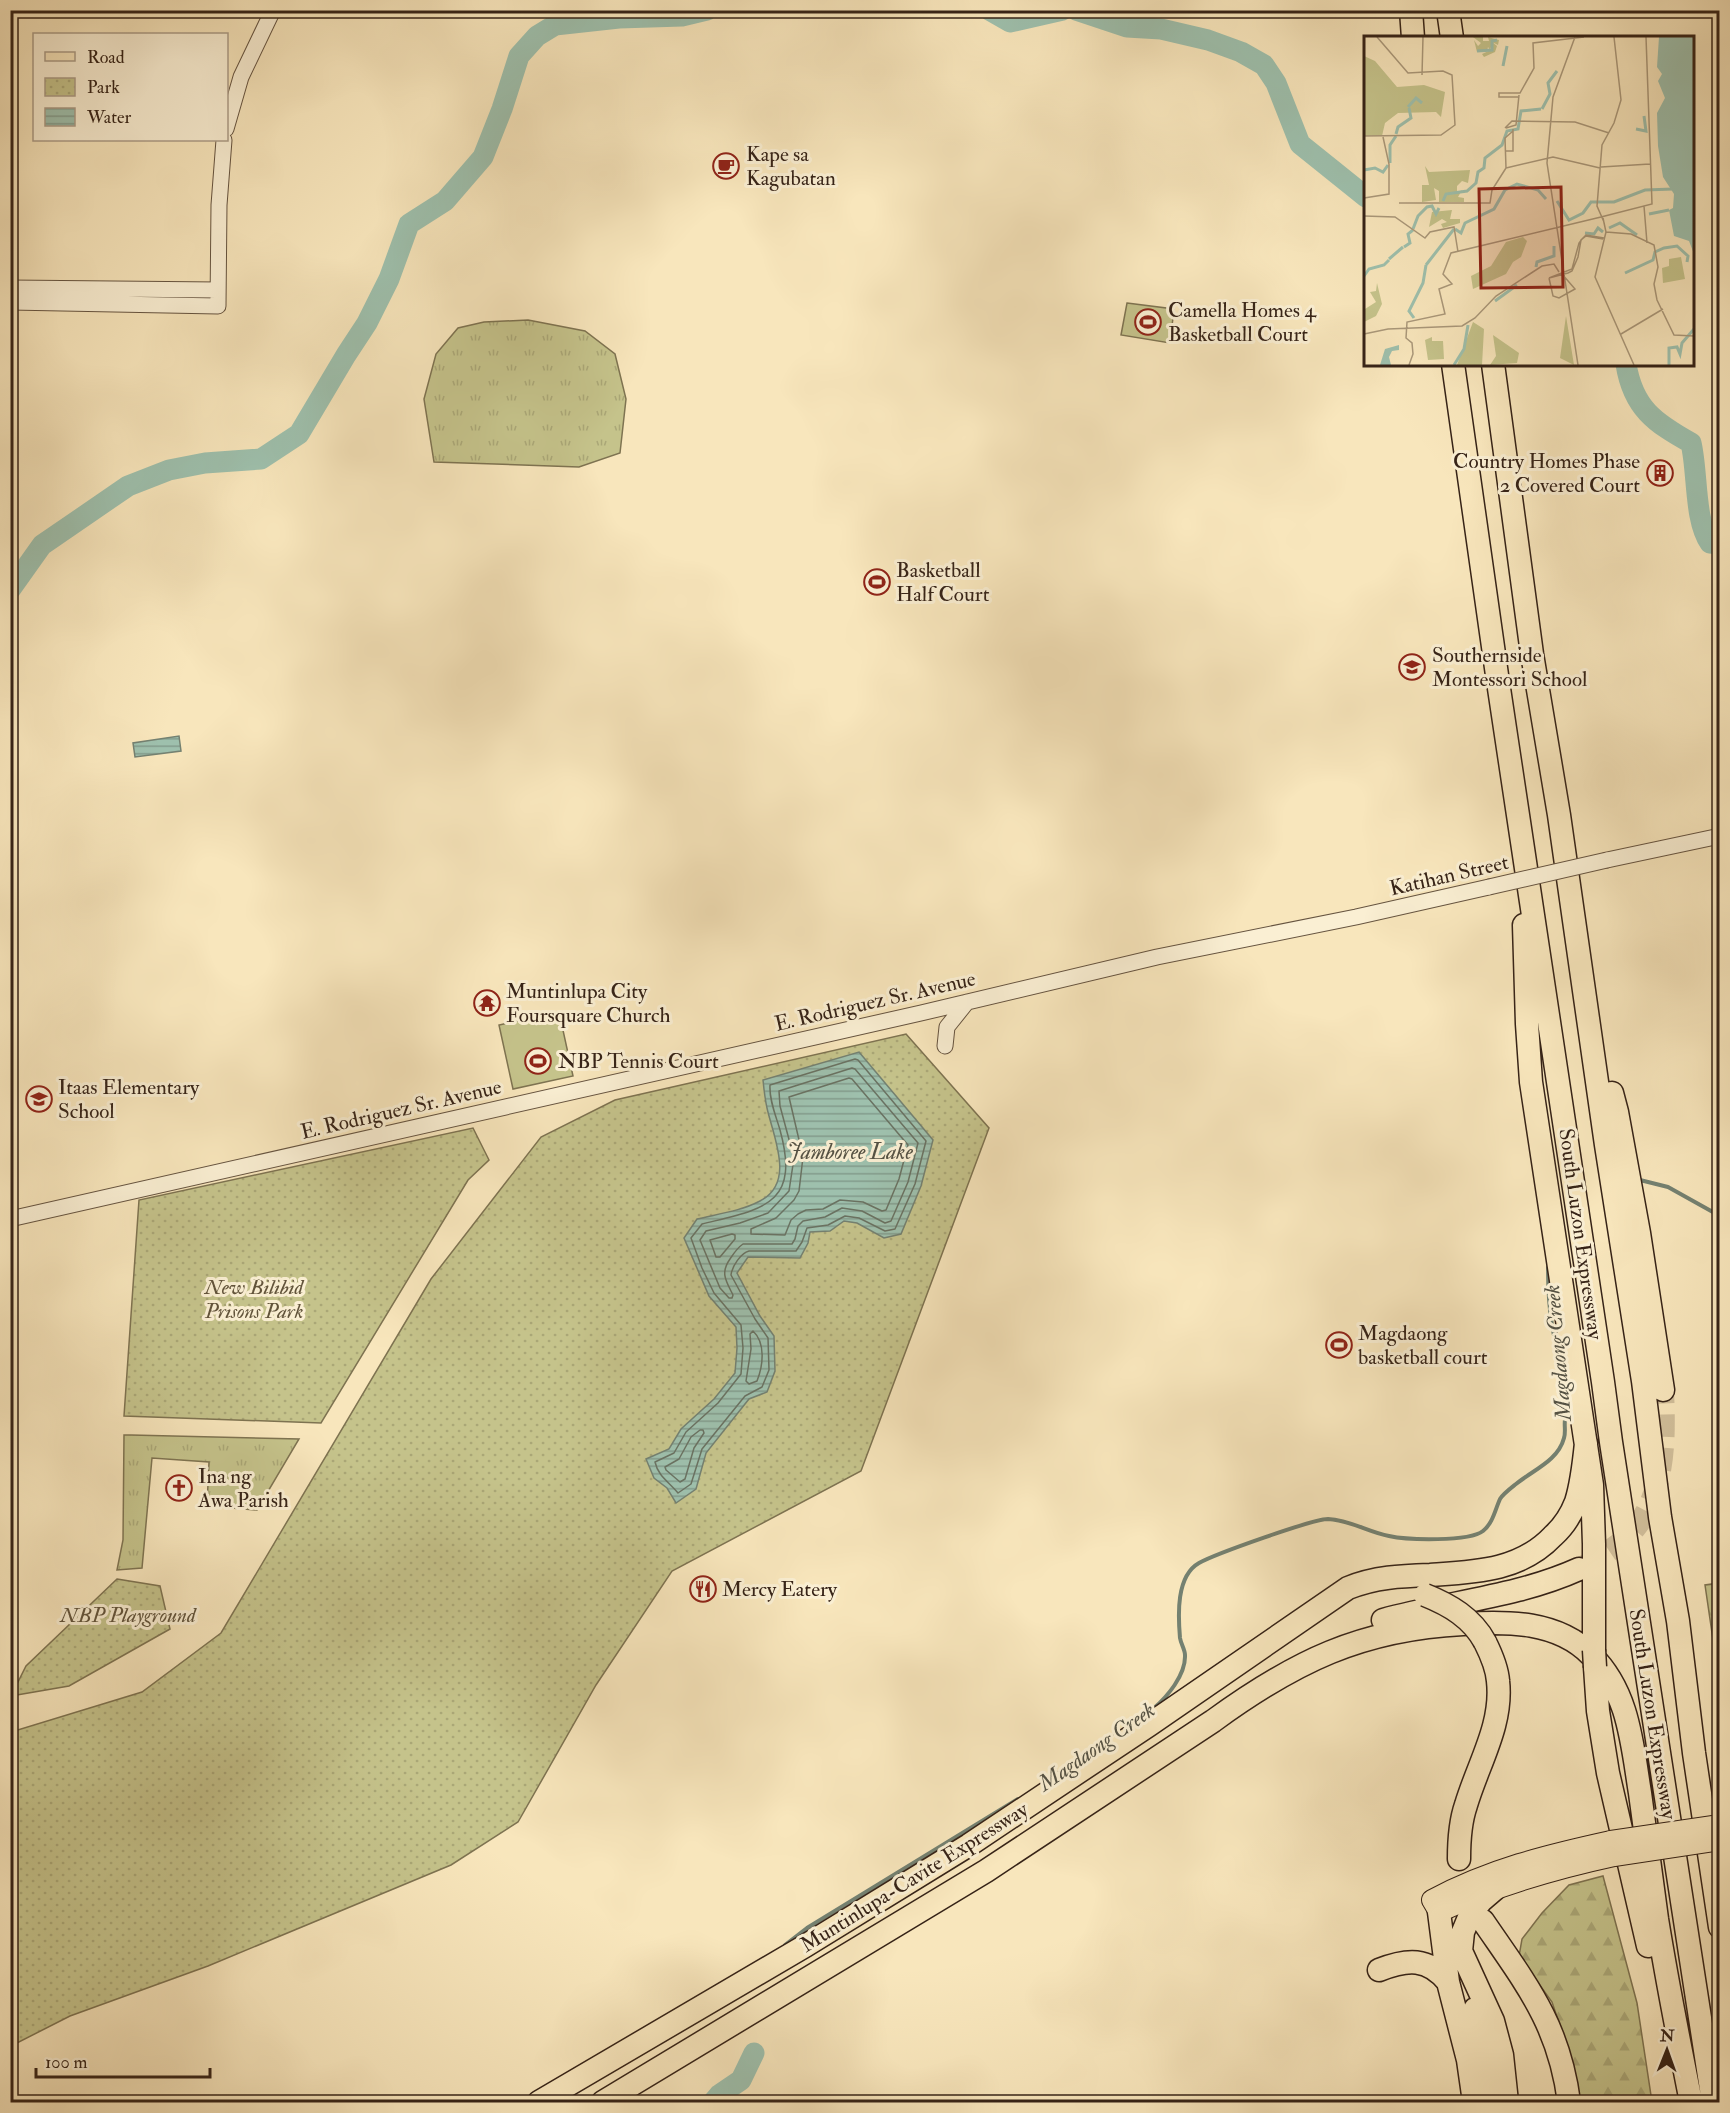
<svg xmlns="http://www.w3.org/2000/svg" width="1730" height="2113" viewBox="0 0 1730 2113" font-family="'IM FELL Double Pica',serif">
  <defs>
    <pattern id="grass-tufts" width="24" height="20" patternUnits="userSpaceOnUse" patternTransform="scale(1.5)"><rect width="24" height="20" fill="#c5c38b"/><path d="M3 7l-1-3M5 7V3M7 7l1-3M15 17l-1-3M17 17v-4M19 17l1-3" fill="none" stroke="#aaa777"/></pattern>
    <pattern id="forest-firs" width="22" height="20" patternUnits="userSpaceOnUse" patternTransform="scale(1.5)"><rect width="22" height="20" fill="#c5c38b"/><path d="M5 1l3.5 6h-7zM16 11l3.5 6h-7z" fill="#aaa777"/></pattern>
    <pattern id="park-dots" width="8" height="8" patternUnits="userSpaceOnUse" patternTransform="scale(1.5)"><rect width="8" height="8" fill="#c5c38b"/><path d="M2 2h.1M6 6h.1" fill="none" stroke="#aaa777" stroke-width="1.8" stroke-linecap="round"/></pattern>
    <pattern id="water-rules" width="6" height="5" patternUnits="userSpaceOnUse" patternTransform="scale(1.5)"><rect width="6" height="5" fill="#9ec0ad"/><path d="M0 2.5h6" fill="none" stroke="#829c8c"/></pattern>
  </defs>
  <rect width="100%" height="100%" fill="#f8e6bc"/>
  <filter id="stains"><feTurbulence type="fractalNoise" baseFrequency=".00333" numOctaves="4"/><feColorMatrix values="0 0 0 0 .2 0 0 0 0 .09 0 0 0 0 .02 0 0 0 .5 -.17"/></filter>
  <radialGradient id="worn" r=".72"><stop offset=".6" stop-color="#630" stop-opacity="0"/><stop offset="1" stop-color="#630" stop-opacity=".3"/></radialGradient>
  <path fill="url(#grass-tufts)" stroke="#7e7351" stroke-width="1.5" d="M 528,320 L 585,331 L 615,354 L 626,399 L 620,453 L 579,467 L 434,462 L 424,399 L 436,354 L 458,328 L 484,322 Z
    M 124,1435 L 131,1435 L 299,1439 L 257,1510 L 207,1506 L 209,1462 L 152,1458 L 142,1568 L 117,1570 L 123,1540 Z"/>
  <path fill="url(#forest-firs)" stroke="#7e7351" stroke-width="1.5" d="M 1719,1583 L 1720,1583 L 1719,1681 L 1705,1585 Z
    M 1603,1876 L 1637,2003 L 1652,2102 L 1578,2102 L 1569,2052 L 1552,2002 L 1519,1956 L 1522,1939 L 1542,1913 L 1569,1885 Z"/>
  <path fill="url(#park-dots)" stroke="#7e7351" stroke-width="1.5" d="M 906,1034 L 989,1128 L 861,1471 L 672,1571 L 596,1685 L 518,1822 L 451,1865 L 208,1966 L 70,2016 L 11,2046 L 11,1732 L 142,1692 L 221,1633 L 431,1279 L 541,1137 L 615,1100 Z
    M 473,1128 L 489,1160 L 468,1180 L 321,1423 L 124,1416 L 139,1200 Z
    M 117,1579 L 160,1586 L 170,1629 L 69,1686 L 11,1696 L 26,1666 Z"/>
  <path fill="#c5c38b" stroke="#7e7351" stroke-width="1.5" d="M 1127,303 L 1174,309 L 1170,343 L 1121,335 Z
    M 559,1012 L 573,1076 L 513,1089 L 499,1025 Z"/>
  <path fill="url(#water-rules)" stroke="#748171" stroke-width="1.5" d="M 179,736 L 181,751 L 135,757 L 133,743 Z
    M 859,1052 L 933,1140 L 921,1186 L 901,1234 L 884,1238 L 857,1223 L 844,1221 L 830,1231 L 810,1232 L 808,1243 L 800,1258 L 748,1257 L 737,1273 L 760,1316 L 774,1336 L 775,1371 L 767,1392 L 749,1399 L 741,1409 L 706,1453 L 696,1489 L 676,1503 L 667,1488 L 654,1478 L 646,1459 L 669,1449 L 681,1429 L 714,1399 L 735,1373 L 737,1348 L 736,1327 L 709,1296 L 684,1238 L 697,1219 C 718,1214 741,1211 760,1201 C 796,1183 773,1136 767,1108 C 765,1099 764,1090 763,1080 Z"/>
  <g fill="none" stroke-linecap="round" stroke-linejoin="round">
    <path stroke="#6a7262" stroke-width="1.5" d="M 855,1059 L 858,1060 L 926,1141 L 915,1184 L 895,1229 L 885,1231 L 859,1218 L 845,1216 L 828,1225 L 807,1228 L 802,1242 L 796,1251 L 749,1251 C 741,1253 732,1266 731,1275 L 755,1319 L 768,1338 L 769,1370 L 762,1387 L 745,1396 L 702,1449 L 691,1484 L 678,1493 C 669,1482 658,1476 655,1462 L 674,1453 L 686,1432 L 718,1403 L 741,1374 L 743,1348 L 741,1325 L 714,1293 L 702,1268 L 691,1238 L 702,1224 C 762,1209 801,1206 780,1130 C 776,1116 769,1100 770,1085 Z
      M 852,1068 L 855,1069 L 918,1143 L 908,1182 L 891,1221 L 885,1223 L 862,1211 L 842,1208 L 825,1217 L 803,1221 L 798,1226 L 795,1239 L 792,1244 L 743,1244 C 737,1248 734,1253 730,1259 C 720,1273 726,1281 733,1295 L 732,1298 L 729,1298 L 720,1288 L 700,1240 L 706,1231 L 740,1223 L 768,1213 L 789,1191 L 794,1158 L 780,1106 L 779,1091 Z
      M 849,1078 L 852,1079 L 908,1145 L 899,1179 L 886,1210 L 882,1211 L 863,1202 L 840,1200 L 823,1209 L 806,1210 L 798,1214 L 791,1220 L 785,1235 L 751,1234 L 751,1229 L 776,1218 L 794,1200 L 799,1191 L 803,1157 L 789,1097 Z
      M 732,1234 L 735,1235 L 735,1239 L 720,1257 L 716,1257 L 710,1240 Z
      M 753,1331 C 766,1343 763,1366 757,1381 L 749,1384 L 746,1381 L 751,1349 L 750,1334 Z
      M 700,1430 L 703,1430 L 704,1433 L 694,1448 L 685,1479 L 680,1482 L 666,1470 L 665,1467 L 679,1459 L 691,1437 Z"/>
    <path stroke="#748171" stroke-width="4" d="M 1636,1179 L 1668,1187 L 1720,1216
      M 1153,1709 C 1167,1697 1186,1675 1185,1655 C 1185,1650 1181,1644 1180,1638 C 1178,1615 1176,1576 1199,1563 C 1215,1554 1313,1519 1328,1519 C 1350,1520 1368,1532 1389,1536 C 1407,1540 1469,1542 1483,1531 C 1493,1523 1495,1510 1500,1499 C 1503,1494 1511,1488 1516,1484 C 1533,1470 1558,1461 1564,1438 C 1566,1432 1564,1425 1565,1420 C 1565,1388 1558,1357 1552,1325 C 1549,1307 1548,1286 1548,1267
      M 785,1945 L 807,1928 L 1018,1799"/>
    <path stroke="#9ec0ad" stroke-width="21" d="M 989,10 L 1010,22 L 1063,10
      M 1076,10 L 1127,27 L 1161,29 L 1208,40 L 1241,52 L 1264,65 L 1276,83 L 1300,144 L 1366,197
      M 1626,364 C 1633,408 1655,423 1691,443 C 1698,472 1694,520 1710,543 L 1720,544
      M 10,590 L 42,545 L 128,486 L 169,470 L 205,463 L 261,459 L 299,434 L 346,355 L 367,323 L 389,279 L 409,224 L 445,201 L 483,157 L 502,109 L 519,56 L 537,36 L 555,25 L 619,18 L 682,16 L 707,10
      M 713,2102 L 719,2095 L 741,2080 L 754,2053"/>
    <path stroke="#d1bf9b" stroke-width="22" stroke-dasharray="22 11" stroke-linecap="butt" d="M 1581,1568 C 1598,1558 1616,1548 1630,1534 C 1666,1496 1665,1439 1663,1390"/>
    <g stroke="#665440" stroke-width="17">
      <path id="minor" d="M 226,129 L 241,77 L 273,10
        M 10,288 L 218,290
        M 10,302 L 218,306 L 219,205 L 224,140
        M 1607,860 L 1720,836
        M 945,1046 L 947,1027 L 967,1002
        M 10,1219 L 921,1013 L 1157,957 L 1356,917 L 1489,887"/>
    </g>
    <g stroke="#362317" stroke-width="22">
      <path id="major" d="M 1611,1841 C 1547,1855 1490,1869 1432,1900 L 1439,1912 C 1495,1886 1554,1869 1614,1856"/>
    </g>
    <g stroke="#362317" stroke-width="25">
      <path id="highway" d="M 1411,10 L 1413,38
        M 1448,10 L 1452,38
        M 1453,364 L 1497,675 L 1603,1382 L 1611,1442 L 1713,2102
        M 1493,364 L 1532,654 L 1559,815 L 1606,1145 L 1643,1381 L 1660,1517 L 1678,1621 L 1694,1753 L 1720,1927
        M 1524,925 L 1527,1024 L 1531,1082 L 1592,1485 L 1594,1544 L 1594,1650
        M 1612,1093 L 1617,1112 L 1639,1233 L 1663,1390
        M 1383,1620 C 1448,1602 1517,1597 1579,1569
        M 1595,1667 L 1598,1711 L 1608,1773 L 1648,1946
        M 1459,1859 C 1459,1841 1460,1822 1466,1805 C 1478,1764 1503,1725 1498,1681 C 1497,1667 1491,1654 1485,1642
        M 1495,1889 L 1481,1901 L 1470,1915 L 1463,1932 L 1461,1951 L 1493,2021 L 1502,2055 L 1507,2102
        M 1439,1912 L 1448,1982 L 1468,2060 L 1474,2102
        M 1483,1921 C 1526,1984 1559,2024 1569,2102
        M 1379,1970 C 1407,1959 1428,1957 1448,1982
        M 1475,2009 L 1486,2064 L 1491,2102
        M 539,2102 L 805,1946 L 969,1845 L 1149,1725 L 1348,1588 C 1375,1577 1401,1576 1430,1575 C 1475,1572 1520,1571 1553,1536 C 1563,1527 1571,1515 1576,1502 C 1582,1483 1584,1463 1586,1443
        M 603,2102 L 986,1871 L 1213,1721 C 1294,1662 1361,1629 1463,1624 C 1507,1621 1558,1621 1591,1655 C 1629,1692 1632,1744 1640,1793 C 1646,1835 1651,1877 1657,1919 C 1667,1981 1679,2042 1691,2102"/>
    </g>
    <use href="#minor" stroke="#faefd3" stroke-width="15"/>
    <use href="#major" stroke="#f8e6bc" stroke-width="20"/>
    <use href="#highway" stroke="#f8e6bc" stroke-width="22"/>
    <g stroke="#665440" stroke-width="17" stroke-linecap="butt">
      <path id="minor-bridge" d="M 1489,887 L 1607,860"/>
    </g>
    <g stroke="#362317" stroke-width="22" stroke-linecap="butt">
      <path id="major-bridge" d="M 1611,1841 L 1720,1825
        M 1614,1856 L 1720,1840"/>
    </g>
    <g stroke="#362317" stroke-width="25" stroke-linecap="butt">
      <path id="highway-bridge" d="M 1425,1595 C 1450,1605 1472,1618 1485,1642
        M 1594,1650 L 1595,1667"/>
    </g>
    <use href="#minor-bridge" stroke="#faefd3" stroke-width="15"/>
    <use href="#major-bridge" stroke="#f8e6bc" stroke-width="20"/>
    <use href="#highway-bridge" stroke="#f8e6bc" stroke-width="22"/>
  </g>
  <defs>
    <g id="cafe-ring" transform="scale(1.35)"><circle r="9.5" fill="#faefd3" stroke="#8f2418" stroke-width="1.5"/><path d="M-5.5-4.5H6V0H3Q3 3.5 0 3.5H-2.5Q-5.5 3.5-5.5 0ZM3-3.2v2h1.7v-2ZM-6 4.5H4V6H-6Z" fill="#8f2418"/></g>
    <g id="stadium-ring" transform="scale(1.35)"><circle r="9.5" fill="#faefd3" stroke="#8f2418" stroke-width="1.5"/><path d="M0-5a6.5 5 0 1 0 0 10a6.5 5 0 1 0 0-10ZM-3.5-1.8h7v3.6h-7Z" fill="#8f2418"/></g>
    <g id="building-ring" transform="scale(1.35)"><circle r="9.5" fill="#faefd3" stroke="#8f2418" stroke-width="1.5"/><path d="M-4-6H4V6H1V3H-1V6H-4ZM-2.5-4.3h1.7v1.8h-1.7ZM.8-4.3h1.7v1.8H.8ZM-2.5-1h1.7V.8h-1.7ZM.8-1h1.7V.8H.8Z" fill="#8f2418"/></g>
    <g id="school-ring" transform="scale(1.35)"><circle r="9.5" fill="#faefd3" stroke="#8f2418" stroke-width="1.5"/><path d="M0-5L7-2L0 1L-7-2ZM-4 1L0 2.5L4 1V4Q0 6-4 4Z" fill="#8f2418"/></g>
    <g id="temple-ring" transform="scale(1.35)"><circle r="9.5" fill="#faefd3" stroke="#8f2418" stroke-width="1.5"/><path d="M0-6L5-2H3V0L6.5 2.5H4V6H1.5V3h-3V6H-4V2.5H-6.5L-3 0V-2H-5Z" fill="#8f2418"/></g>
    <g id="church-ring" transform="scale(1.35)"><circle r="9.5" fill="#faefd3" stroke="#8f2418" stroke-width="1.5"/><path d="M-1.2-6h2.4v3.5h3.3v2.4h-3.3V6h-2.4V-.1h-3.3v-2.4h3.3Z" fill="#8f2418"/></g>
    <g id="restaurant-ring" transform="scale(1.35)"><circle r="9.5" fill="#faefd3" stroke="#8f2418" stroke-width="1.5"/><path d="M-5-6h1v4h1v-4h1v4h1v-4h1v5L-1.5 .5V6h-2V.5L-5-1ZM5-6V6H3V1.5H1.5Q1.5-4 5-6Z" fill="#8f2418"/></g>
  </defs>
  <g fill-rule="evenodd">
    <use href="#cafe-ring" x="726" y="166"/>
    <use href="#stadium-ring" x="1148" y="322"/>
    <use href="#building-ring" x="1660" y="473"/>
    <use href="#stadium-ring" x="877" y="582"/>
    <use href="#school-ring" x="1412" y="667"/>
    <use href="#temple-ring" x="487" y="1003"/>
    <use href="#stadium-ring" x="538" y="1061"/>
    <use href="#school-ring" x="39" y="1099"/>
    <use href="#stadium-ring" x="1339" y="1345"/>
    <use href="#church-ring" x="179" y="1488"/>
    <use href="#restaurant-ring" x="703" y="1589"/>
  </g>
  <g text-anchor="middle" stroke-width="6" stroke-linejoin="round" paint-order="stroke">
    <g font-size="21" fill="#362317" stroke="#faefd3" text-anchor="start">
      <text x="746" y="161">Kape sa<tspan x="746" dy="24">Kagubatan</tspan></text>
      <text x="1168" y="317">Camella Homes 4<tspan x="1168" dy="24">Basketball Court</tspan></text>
      <text x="1640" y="468" text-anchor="end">Country Homes Phase<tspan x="1640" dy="24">2 Covered Court</tspan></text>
      <text x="896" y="577">Basketball<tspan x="896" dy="24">Half Court</tspan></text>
      <text x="1432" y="662">Southernside<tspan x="1432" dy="24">Montessori School</tspan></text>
      <text x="506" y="998">Muntinlupa City<tspan x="506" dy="24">Foursquare Church</tspan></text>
      <text x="558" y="1068">NBP Tennis Court</text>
      <text x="58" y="1094">Itaas Elementary<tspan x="58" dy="24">School</tspan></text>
      <text x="1358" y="1340">Magdaong<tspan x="1358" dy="24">basketball court</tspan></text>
      <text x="198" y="1483">Ina ng<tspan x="198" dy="24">Awa Parish</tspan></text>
      <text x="722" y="1596">Mercy Eatery</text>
    </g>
    <g font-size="21" fill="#362317" stroke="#faefd3">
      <text transform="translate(1449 875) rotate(-13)" y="7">Katihan Street</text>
      <text transform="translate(875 1001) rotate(-13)" y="7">E. Rodriguez Sr. Avenue</text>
      <text transform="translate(401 1109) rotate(-13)" y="7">E. Rodriguez Sr. Avenue</text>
      <text transform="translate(1581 1234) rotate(82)" y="7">South Luzon Expressway</text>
      <text transform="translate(1653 1714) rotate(81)" y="7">South Luzon Expressway</text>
      <text transform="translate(914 1877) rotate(-32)" y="7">Muntinlupa-Cavite Expressway</text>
    </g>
    <g font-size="21" font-style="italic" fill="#61533a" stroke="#faefd3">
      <text x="254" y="1294">New Bilibid<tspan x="254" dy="24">Prisons Park</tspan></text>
      <text x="128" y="1622">NBP Playground</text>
    </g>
    <g font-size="22" font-style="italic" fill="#555244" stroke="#faefd3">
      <text x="850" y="1159">Jamboree Lake</text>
      <text transform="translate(1557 1353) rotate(-95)" y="8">Magdaong Creek</text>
      <text transform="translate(1096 1746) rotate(-35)" y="8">Magdaong Creek</text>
    </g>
  </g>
  <g transform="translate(1364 36)">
    <rect width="330" height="330" fill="#f8e6bc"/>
    <path d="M 0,20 L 11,25 L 33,51 L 60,49 L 81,56 L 77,81 L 72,76 L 34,77 L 21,87 L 18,100 L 0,100 Z" fill="#c5c38b"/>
    <path d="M 109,1 L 119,1 L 119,5 L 125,5 L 124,1 L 135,4 L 134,9 L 128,6 L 133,10 L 131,16 L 120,21 L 118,18 L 129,13 L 128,8 L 126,14 L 124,11 L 123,15 L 113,16 L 110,4 L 114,10 L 117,7 ZM 61,130 L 65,136 L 106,134 L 104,147 L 98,145 L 93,150 L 93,157 L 98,154 L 94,161 L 100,162 L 100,166 L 75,166 L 75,155 L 70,152 L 72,164 L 58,166 L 58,149 L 65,149 ZM 88,174 L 86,183 L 96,183 L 96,187 L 79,192 L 77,188 L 83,186 L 78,183 L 65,191 L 68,176 ZM 13,247 L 18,268 L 12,280 L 0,286 L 1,273 L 12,266 L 6,256 L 12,255 ZM 202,280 L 210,329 L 196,322 Z" fill="#c5c38b"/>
    <path d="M 109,286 L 120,293 L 118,329 L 93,329 ZM 129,299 L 155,317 L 153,327 L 126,329 L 132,320 ZM 68,301 L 68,305 L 79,305 L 80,323 L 64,324 L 61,304 Z" fill="#c5c38b"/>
    <path d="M 159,201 L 163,205 L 157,221 L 149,226 L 142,238 L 109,253 L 107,240 L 127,230 L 142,206 Z" fill="#c5c38b"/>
    <path d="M 317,221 L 321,243 L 299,247 L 298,232 L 305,230 L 305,223 Z" fill="#c5c38b"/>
    <path d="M 295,1 L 330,1 L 330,218 L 325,205 L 310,200 L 305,174 L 309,172 L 310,158 L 299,141 L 294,110 L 293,77 L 301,62 L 294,45 L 298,38 L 293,31 ZM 35,309 L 35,314 L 28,315 L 25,321 L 27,329 L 16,329 L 21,313 Z" fill="#9ec0ad"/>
    <path fill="none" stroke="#9ec0ad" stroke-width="3" d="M 113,15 L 128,14 L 128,5 L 133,4M 139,30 L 143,10M 44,71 L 52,62 L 58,67M 178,73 L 186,58 L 184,47 L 193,35M 272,93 L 282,95 L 280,80M 32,98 L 34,91 L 47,82 L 45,72M 26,127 L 26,109 L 32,100M 0,134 L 11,132 L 19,136 L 24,129M 79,165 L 82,158 L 103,155 L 112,147 L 114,136 L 120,132 L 121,122 L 138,109 L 143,95 L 154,93 L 157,75 L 177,73M 193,165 L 205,184 L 219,177 L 227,166 L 250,166 L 281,154 L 309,153M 285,178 L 305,174M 245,192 L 256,187 L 273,199M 49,193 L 54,180 L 63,171 L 68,170 L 72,178 L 75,172M 91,193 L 97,197 L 101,187 L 130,173 L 141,154 L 153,148 L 174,154 L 182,163M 221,197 L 230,198 L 234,192 L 239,196M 40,211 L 46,207 L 44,198 L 49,194M 25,223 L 39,211M 62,229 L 90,193M 172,231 L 173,226 L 190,220 L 190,210M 261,237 L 289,224 L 291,216 L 300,212 L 313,210 L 324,220 L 323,226M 0,240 L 5,233 L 20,229 L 25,224M 131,265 L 153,249M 50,282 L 45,275 L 59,247 L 62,229M 90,329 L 100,313 L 104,289M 305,329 L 305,312 L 313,311 L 316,318 L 318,307 L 330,293"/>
    <path fill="none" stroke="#aa987a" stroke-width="1.5" d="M 211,1 L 189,61 L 183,127 L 214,329M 58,39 L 59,1M 154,61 L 135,61 L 135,57 L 156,57 L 170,32 L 169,7 L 220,1M 141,92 L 148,85 L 211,86 L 245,97M 142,92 L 152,89 L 155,59M 0,100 L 77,99 L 91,89 L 88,39 L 79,35 L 44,37 L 13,1M 142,115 L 149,115 L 149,93M 237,131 L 286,128M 142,132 L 189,121 L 236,132M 142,132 L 141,102 L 149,95M 0,162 L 25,158 L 25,128 L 19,101M 35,167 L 126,167 L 128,154 L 142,132M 280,170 L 283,207M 0,180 L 31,181 L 61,202 L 66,196 L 90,191 L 94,216M 237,181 L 288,168 L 282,1M 239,182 L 242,196 L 231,241 L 270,329M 240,186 L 233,170 L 238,109 L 250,87 L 257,64 L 250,1M 242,196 L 267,198 L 290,209 L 294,231 L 290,248 L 293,264 L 310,299 L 330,300M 239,203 L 222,200 L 217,204 L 214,221 L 208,235 L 204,237 L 185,242 L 208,233 L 215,207 L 218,203 L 222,199 L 240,202M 185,242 L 189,260 L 195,262 L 211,253 L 198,238M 0,298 L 24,293 L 98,290 L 111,282 L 132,260 L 178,230 L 190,228 L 195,236M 257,298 L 299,273M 45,329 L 49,318 L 48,307 L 42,302 L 43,286 L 81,278 L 75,253 L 88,248 L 79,238 L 87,217 L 237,181"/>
    <path fill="#8f2418" fill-opacity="0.15" stroke="#8f2418" stroke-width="3" d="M 197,151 L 199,251 L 117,252 L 115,153 Z"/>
    <rect width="330" height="330" fill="none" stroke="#362317" stroke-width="3"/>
  </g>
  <rect width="1730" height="2113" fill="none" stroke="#f8e6bc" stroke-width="36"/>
  <rect x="12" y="12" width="1706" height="2089" fill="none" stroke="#362317" stroke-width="3"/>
  <rect x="18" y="18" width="1694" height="2077" fill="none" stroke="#362317" stroke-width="1.5"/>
  <rect x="33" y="33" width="195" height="108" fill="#faefd3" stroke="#ac9d88" stroke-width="1.5"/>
  <rect x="45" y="52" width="30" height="9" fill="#f8e6bc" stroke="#ac9d88" stroke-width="1.5"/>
  <text x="87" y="63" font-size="18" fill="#362317">Road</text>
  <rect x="45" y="78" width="30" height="18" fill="url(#park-dots)" stroke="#ac9d88" stroke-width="1.5"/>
  <text x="87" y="93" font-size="18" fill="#362317">Park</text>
  <rect x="45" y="108" width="30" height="18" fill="url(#water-rules)" stroke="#ac9d88" stroke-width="1.5"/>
  <text x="87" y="123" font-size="18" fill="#362317">Water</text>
  <g transform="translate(1667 2050) rotate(1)" stroke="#faefd3" stroke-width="4.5" paint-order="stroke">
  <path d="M0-4.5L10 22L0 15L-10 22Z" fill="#362317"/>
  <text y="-9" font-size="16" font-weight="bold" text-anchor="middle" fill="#362317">N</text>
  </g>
  <path d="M36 2068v9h174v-9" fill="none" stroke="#362317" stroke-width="3"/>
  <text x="45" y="2068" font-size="18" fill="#362317" stroke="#faefd3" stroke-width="4.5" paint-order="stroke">100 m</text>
  <rect width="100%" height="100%" filter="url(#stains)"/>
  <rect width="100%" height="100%" fill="url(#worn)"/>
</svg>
